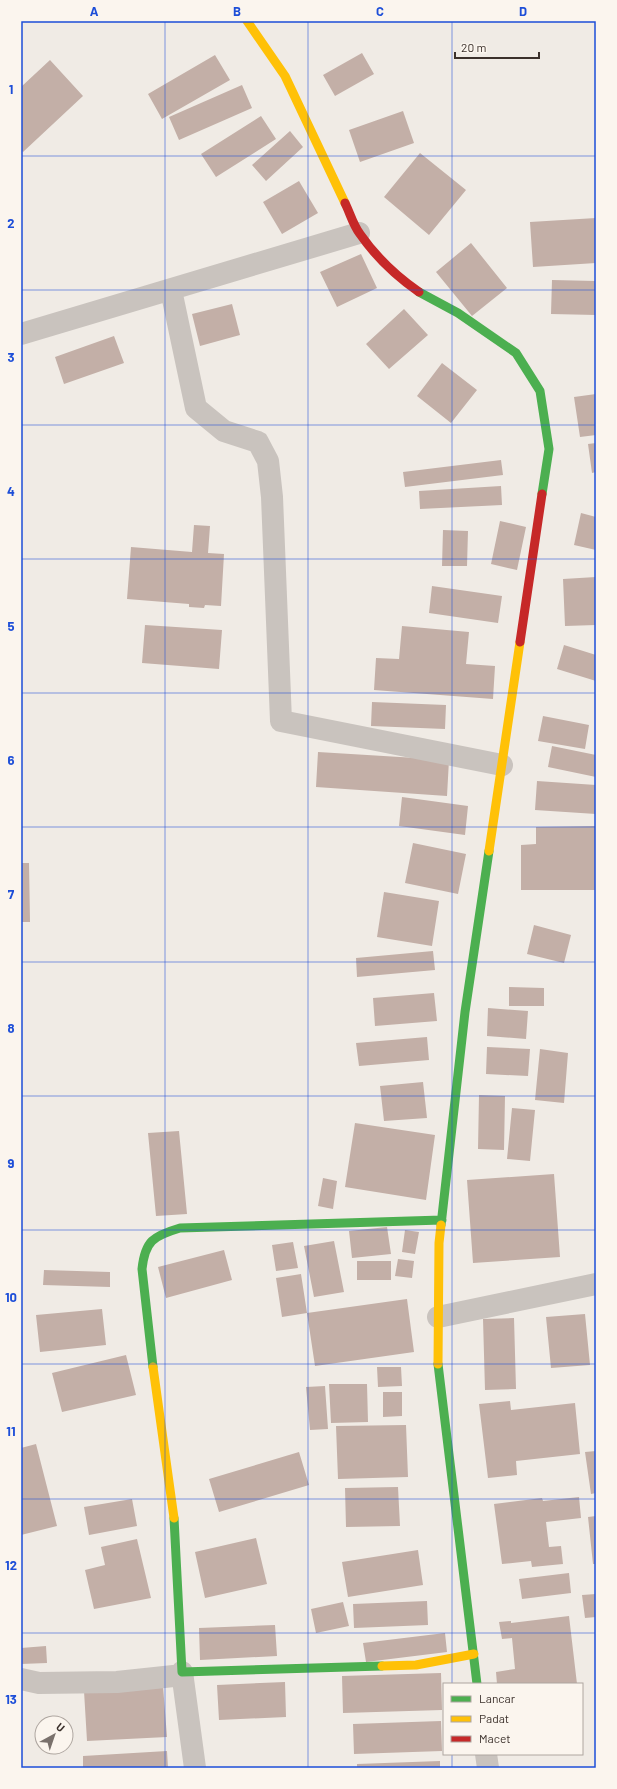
<svg xmlns="http://www.w3.org/2000/svg" width="617" height="1789" viewBox="0 0 617 1789" font-family="Barlow,sans-serif">
  <rect width="100%" height="100%" fill="#f0ebe5"/>
  <path fill="#c3afa7" d="M 362,53 L 374,74 L 335,96 L 323,75 Z
    M 215,55 L 230,80 L 162,119 L 148,94 Z
    M 50,60 L 83,96 L 23,152 L 21,150 L 21,87 Z
    M 242,85 L 252,108 L 179,140 L 169,117 Z
    M 403,111 L 414,143 L 360,162 L 349,130 Z
    M 261,116 L 276,139 L 216,177 L 201,154 Z
    M 290,131 L 303,147 L 266,181 L 252,165 Z
    M 420,153 L 466,190 L 429,235 L 384,197 Z
    M 299,181 L 318,213 L 282,234 L 263,202 Z
    M 596,218 L 596,263 L 533,267 L 530,222 Z
    M 471,243 L 507,288 L 472,316 L 436,272 Z
    M 361,254 L 377,288 L 337,307 L 320,272 Z
    M 552,280 L 596,281 L 596,315 L 551,314 Z
    M 232,304 L 240,335 L 200,346 L 192,314 Z
    M 404,309 L 428,335 L 389,369 L 366,344 Z
    M 114,336 L 124,363 L 64,384 L 55,357 Z
    M 442,363 L 477,390 L 451,423 L 417,396 Z
    M 596,394 L 596,435 L 580,437 L 574,397 Z
    M 596,443 L 596,472 L 592,473 L 588,444 Z
    M 501,460 L 503,475 L 405,487 L 403,472 Z
    M 501,486 L 502,505 L 420,509 L 419,491 Z
    M 581,513 L 596,517 L 596,550 L 574,545 Z
    M 500,521 L 526,527 L 517,570 L 491,564 Z
    M 194,525 L 210,526 L 208,553 L 224,554 L 221,606 L 205,605 L 204,608 L 189,607 L 189,604 L 127,599 L 131,547 L 192,552 Z
    M 443,530 L 468,531 L 467,566 L 442,566 Z
    M 596,577 L 596,625 L 565,626 L 563,579 Z
    M 432,586 L 502,596 L 498,623 L 429,613 Z
    M 145,625 L 222,630 L 219,669 L 142,663 Z
    M 402,626 L 469,632 L 466,664 L 495,666 L 493,699 L 374,690 L 376,658 L 399,659 Z
    M 564,645 L 596,655 L 596,681 L 557,669 Z
    M 372,702 L 446,705 L 445,729 L 371,726 Z
    M 543,716 L 589,725 L 585,749 L 538,741 Z
    M 552,746 L 596,755 L 596,777 L 548,767 Z
    M 318,752 L 449,760 L 447,796 L 316,787 Z
    M 537,781 L 596,785 L 596,814 L 535,810 Z
    M 402,797 L 468,806 L 465,835 L 399,826 Z
    M 596,826 L 596,890 L 521,890 L 521,845 L 536,844 L 536,827 Z
    M 413,843 L 466,854 L 458,894 L 405,883 Z
    M 21,863 L 29,863 L 30,922 L 21,922 Z
    M 384,892 L 439,901 L 432,946 L 377,937 Z
    M 534,925 L 571,935 L 564,963 L 527,954 Z
    M 433,951 L 435,970 L 357,977 L 356,958 Z
    M 509,987 L 544,988 L 544,1006 L 509,1006 Z
    M 434,993 L 437,1021 L 375,1026 L 373,998 Z
    M 488,1008 L 528,1011 L 526,1039 L 487,1036 Z
    M 427,1037 L 429,1060 L 359,1066 L 356,1043 Z
    M 487,1047 L 530,1049 L 528,1076 L 486,1074 Z
    M 540,1049 L 568,1053 L 564,1103 L 535,1100 Z
    M 423,1082 L 427,1118 L 384,1121 L 380,1086 Z
    M 479,1095 L 505,1096 L 504,1150 L 478,1149 Z
    M 512,1108 L 535,1110 L 530,1161 L 507,1159 Z
    M 355,1123 L 435,1135 L 426,1200 L 345,1187 Z
    M 179,1131 L 187,1214 L 156,1216 L 148,1133 Z
    M 554,1174 L 560,1257 L 473,1263 L 467,1180 Z
    M 323,1178 L 337,1181 L 333,1209 L 318,1206 Z
    M 387,1227 L 391,1254 L 352,1258 L 349,1231 Z
    M 405,1230 L 419,1232 L 415,1254 L 402,1252 Z
    M 334,1241 L 344,1292 L 314,1297 L 304,1246 Z
    M 293,1242 L 298,1268 L 276,1271 L 272,1245 Z
    M 224,1250 L 232,1280 L 166,1298 L 158,1267 Z
    M 398,1259 L 414,1261 L 412,1278 L 395,1276 Z
    M 357,1261 L 391,1261 L 391,1280 L 357,1280 Z
    M 44,1270 L 110,1272 L 110,1287 L 43,1285 Z
    M 301,1274 L 307,1313 L 282,1317 L 276,1278 Z
    M 407,1299 L 414,1352 L 315,1366 L 307,1313 Z
    M 102,1309 L 106,1345 L 40,1352 L 36,1315 Z
    M 585,1314 L 590,1365 L 551,1368 L 546,1317 Z
    M 514,1318 L 516,1389 L 485,1390 L 483,1319 Z
    M 126,1355 L 136,1395 L 62,1412 L 52,1373 Z
    M 377,1367 L 401,1367 L 402,1386 L 378,1387 Z
    M 329,1384 L 367,1384 L 368,1422 L 331,1423 Z
    M 325,1386 L 328,1429 L 310,1430 L 306,1387 Z
    M 383,1392 L 402,1392 L 402,1416 L 383,1417 Z
    M 510,1401 L 511,1410 L 575,1403 L 580,1454 L 516,1461 L 517,1475 L 488,1478 L 479,1404 Z
    M 406,1425 L 408,1477 L 338,1479 L 336,1426 Z
    M 36,1444 L 57,1526 L 21,1535 L 21,1448 Z
    M 596,1451 L 596,1493 L 591,1494 L 585,1452 Z
    M 299,1452 L 309,1485 L 219,1512 L 209,1479 Z
    M 398,1487 L 400,1526 L 346,1527 L 345,1488 Z
    M 579,1497 L 581,1518 L 546,1522 L 549,1547 L 561,1546 L 563,1564 L 532,1567 L 531,1561 L 502,1564 L 494,1504 L 542,1498 L 543,1501 Z
    M 132,1499 L 137,1526 L 89,1535 L 84,1507 Z
    M 596,1516 L 596,1564 L 593,1564 L 588,1517 Z
    M 256,1538 L 267,1584 L 205,1598 L 195,1552 Z
    M 137,1539 L 151,1598 L 94,1609 L 85,1570 L 105,1565 L 101,1547 Z
    M 418,1550 L 423,1585 L 348,1597 L 342,1562 Z
    M 569,1573 L 571,1593 L 522,1599 L 519,1579 Z
    M 596,1594 L 596,1617 L 585,1618 L 582,1595 Z
    M 427,1601 L 428,1625 L 354,1628 L 353,1604 Z
    M 343,1602 L 349,1626 L 316,1633 L 311,1609 Z
    M 569,1616 L 577,1684 L 497,1684 L 496,1672 L 515,1669 L 512,1638 L 502,1639 L 499,1622 L 511,1621 L 511,1623 Z
    M 275,1625 L 277,1656 L 200,1660 L 199,1628 Z
    M 445,1633 L 447,1652 L 366,1662 L 363,1643 Z
    M 46,1646 L 47,1663 L 21,1664 L 21,1648 Z
    M 441,1673 L 442,1710 L 343,1713 L 342,1676 Z
    M 285,1682 L 286,1717 L 219,1720 L 217,1685 Z
    M 163,1686 L 167,1737 L 87,1741 L 84,1691 Z
    M 441,1721 L 442,1751 L 354,1754 L 353,1724 Z
    M 167,1751 L 168,1768 L 83,1768 L 83,1756 Z
    M 440,1761 L 440,1768 L 357,1768 L 357,1764 Z"/>
  <g fill="none" stroke-linecap="round" stroke-linejoin="round">
    <path stroke="#c9c3be" stroke-width="22" d="M 171,290 L 196,408 L 224,431 L 258,442 L 268,461 L 272,497 L 281,721 L 502,765
      M 21,334 L 359,233
      M 438,1317 L 596,1284
      M 182,1672 L 195,1768
      M 21,1679 L 39,1683 L 117,1682 L 183,1675
      M 486,1754 L 488,1768"/>
    <path stroke="#4caf50" stroke-width="9" d="M 419,292 L 458,313 L 516,353 L 540,391 L 549,449 L 542,494
      M 441,1225 L 465,1012 L 489,851
      M 438,1364 L 477,1684
      M 153,1367 L 142,1269 C 145,1241 153,1236 180,1228 L 442,1220
      M 174,1518 L 182,1672 L 382,1666"/>
    <path stroke="#ffc107" stroke-width="9" d="M 247,21 L 285,76 L 345,203
      M 489,851 L 520,642
      M 438,1364 L 439,1243 L 441,1225
      M 153,1367 L 174,1518
      M 382,1666 L 416,1665 L 474,1654"/>
    <path stroke="#c62828" stroke-width="9" d="M 345,203 C 350,213 353,225 360,234 C 376,257 396,276 419,292
      M 520,642 L 542,494"/>
  </g>
  <path fill="none" stroke="#1d4ed8" stroke-width="1" stroke-opacity="0.55" d="M 165,21 L 165,1768M 308,21 L 308,1768M 452,21 L 452,1684M 21,156 L 596,156M 21,290 L 596,290M 21,425 L 596,425M 21,559 L 596,559M 21,693 L 596,693M 21,827 L 596,827M 21,962 L 596,962M 21,1096 L 596,1096M 21,1230 L 596,1230M 21,1364 L 596,1364M 21,1499 L 596,1499M 21,1633 L 596,1633M 452,1754 L 452,1768"/>
  <rect width="617" height="1789" fill="none" stroke="#fbf5ee" stroke-width="44"/>
  <rect x="443" y="1683" width="140" height="72" fill="#fbf5ee" stroke="#aea6a0"/>
  <rect x="451" y="1696" width="20" height="6" fill="#4caf50" stroke="#aea6a0"/>
  <text x="479" y="1703" font-size="12" fill="#3b302b">Lancar</text>
  <rect x="451" y="1716" width="20" height="6" fill="#ffc107" stroke="#aea6a0"/>
  <text x="479" y="1723" font-size="12" fill="#3b302b">Padat</text>
  <rect x="451" y="1736" width="20" height="6" fill="#c62828" stroke="#aea6a0"/>
  <text x="479" y="1743" font-size="12" fill="#3b302b">Macet</text>
  <g transform="translate(54 1735) rotate(40)"><circle r="19" fill="#fbf5ee" stroke="#aea6a0"/>
  <path d="M0-3L7 15L0 10L-7 15Z" fill="#7a716c"/>
  <text y="-6" font-size="11" font-weight="bold" text-anchor="middle" fill="#3b302b">U</text>
  </g>
  <path d="M455 52v6h84v-6" fill="none" stroke="#3b302b" stroke-width="2"/>
  <text x="461" y="52" font-size="12" fill="#3b302b" stroke="#fbf5ee" stroke-width="3" paint-order="stroke">20 m</text>
  <rect x="22" y="22" width="573" height="1745" fill="none" stroke="#1d4ed8" stroke-width="1.5"/>
  <g font-size="13" text-anchor="middle" font-weight="bold" fill="#1d4ed8">
    <text x="94" y="16">A</text>
    <text x="237" y="16">B</text>
    <text x="380" y="16">C</text>
    <text x="523" y="16">D</text>
    <text x="11" y="94">1</text>
    <text x="11" y="228">2</text>
    <text x="11" y="362">3</text>
    <text x="11" y="496">4</text>
    <text x="11" y="631">5</text>
    <text x="11" y="765">6</text>
    <text x="11" y="899">7</text>
    <text x="11" y="1033">8</text>
    <text x="11" y="1168">9</text>
    <text x="11" y="1302">10</text>
    <text x="11" y="1436">11</text>
    <text x="11" y="1570">12</text>
    <text x="11" y="1704">13</text>
  </g>
</svg>
